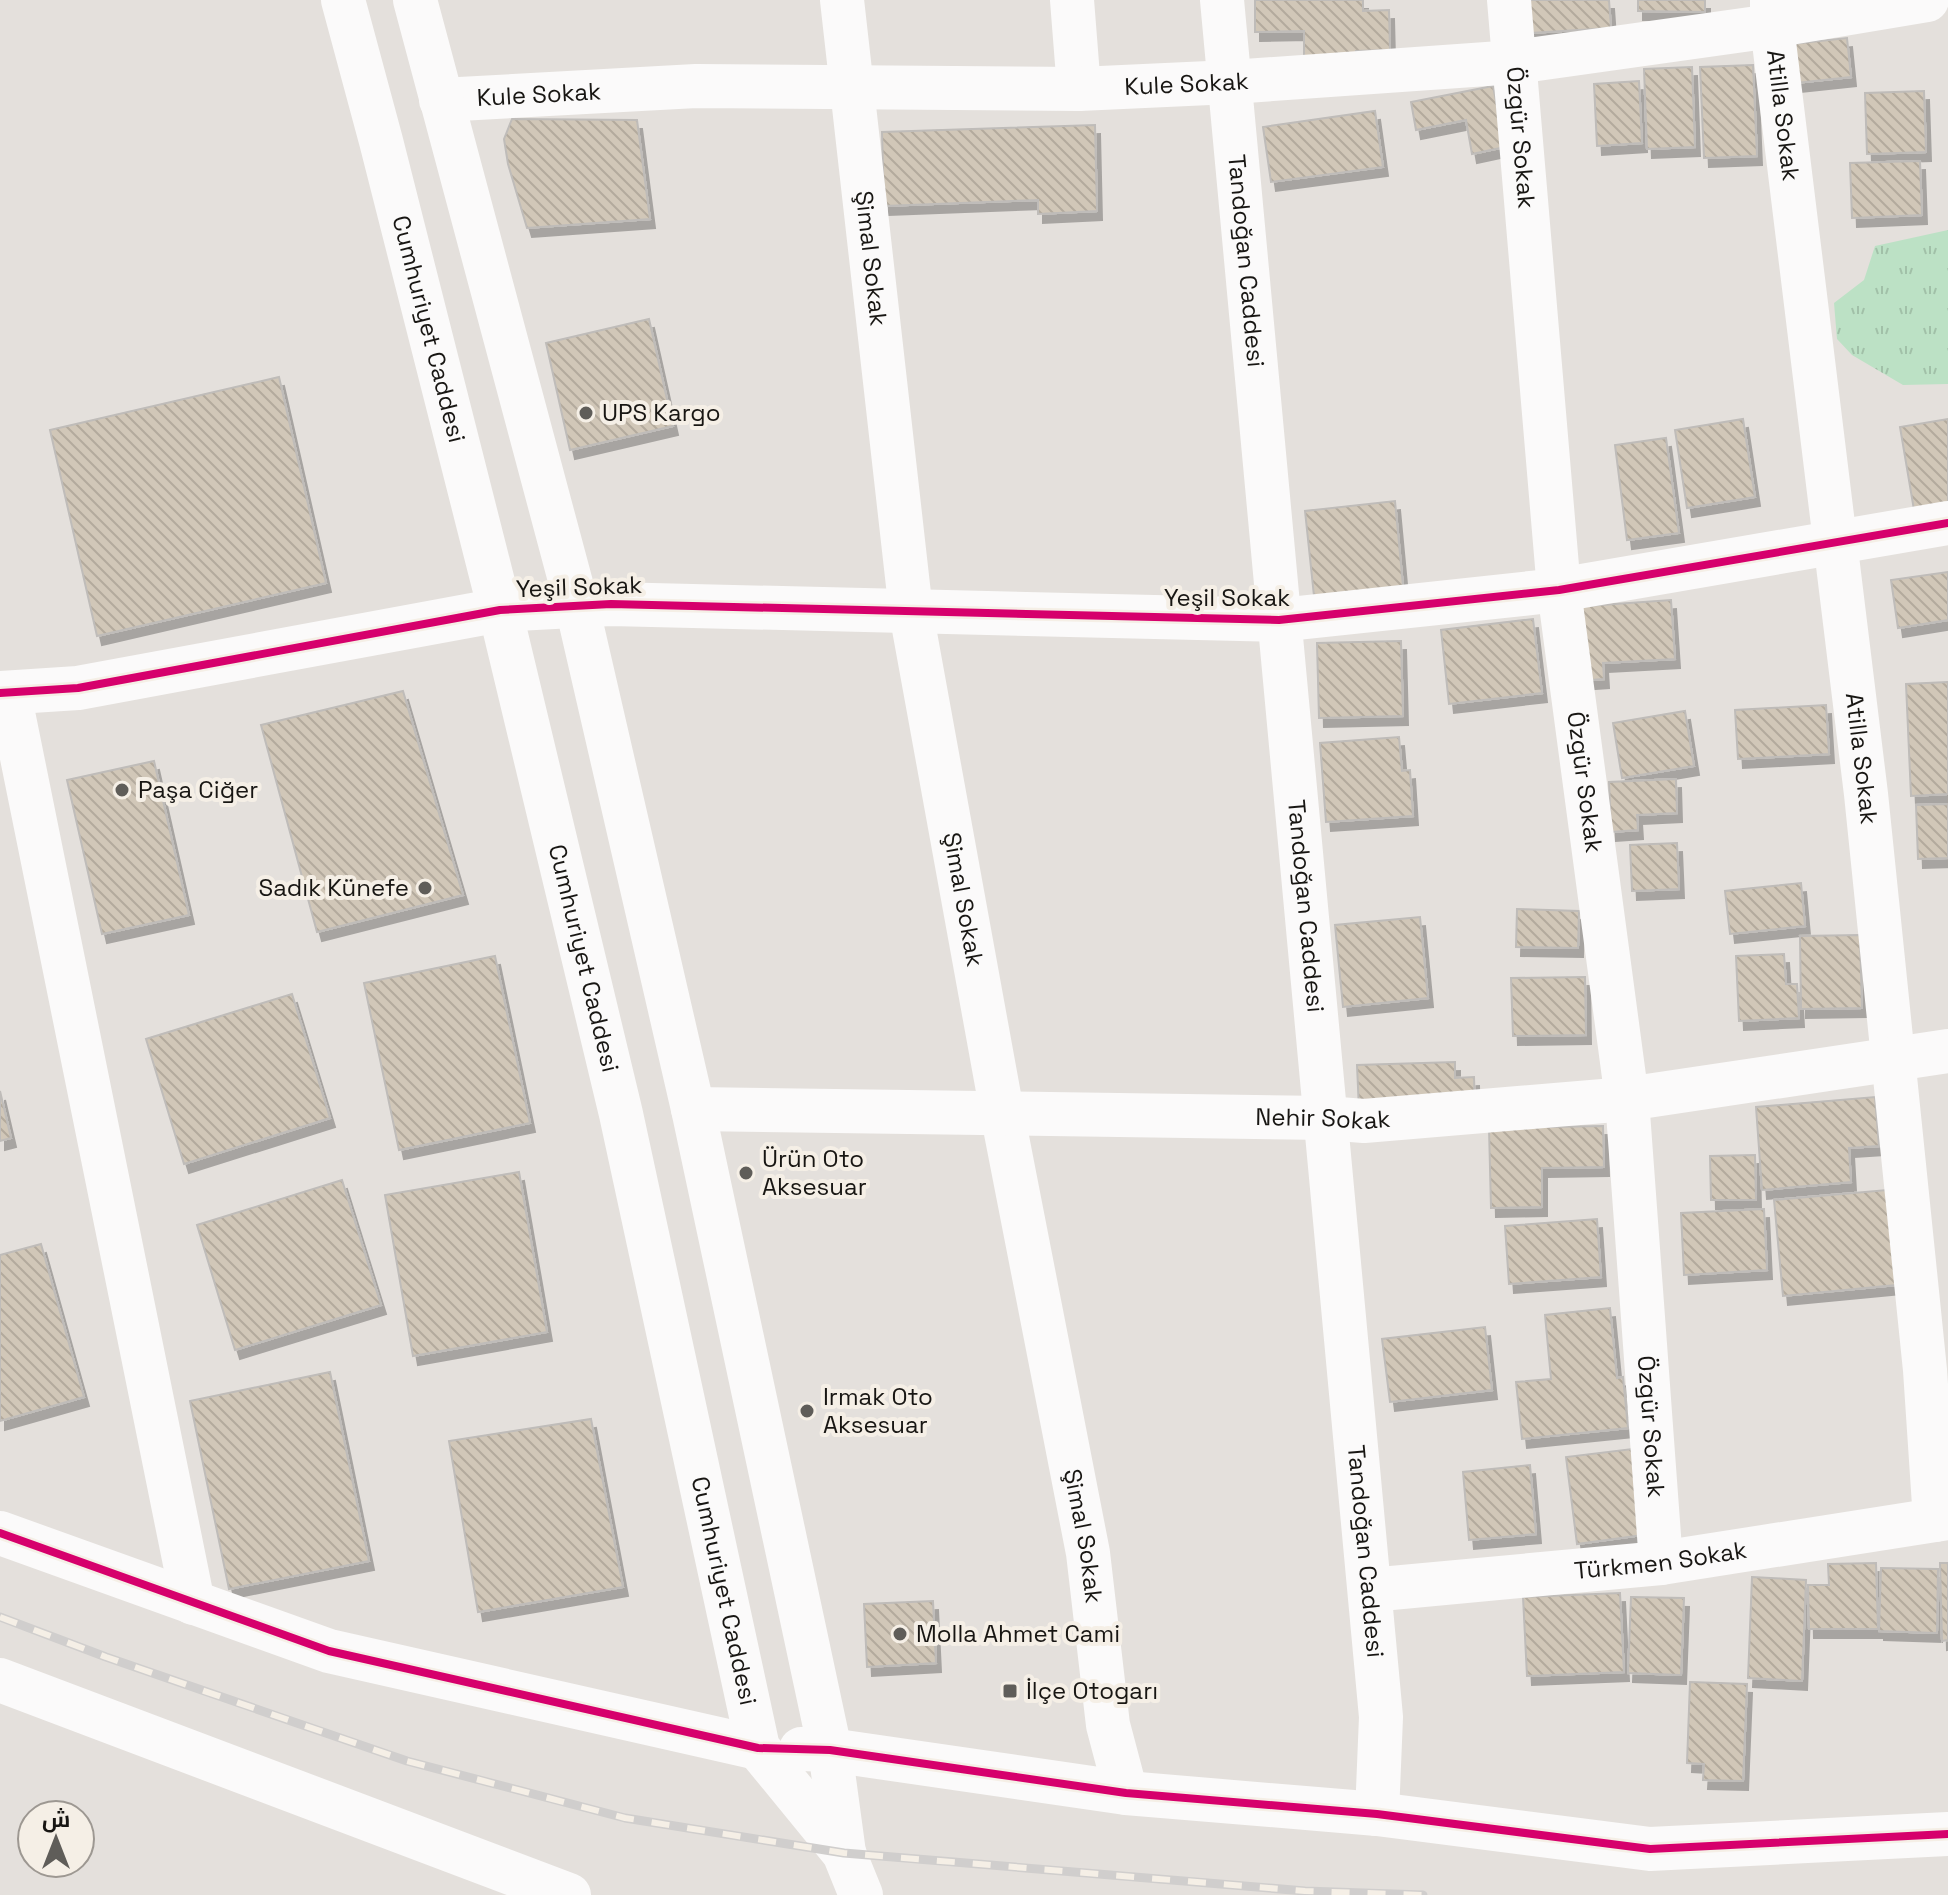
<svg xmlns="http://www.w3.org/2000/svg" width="1948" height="1895" viewBox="0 0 1948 1895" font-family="'Space Grotesk',Cairo,sans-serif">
  <defs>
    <pattern id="grass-tufts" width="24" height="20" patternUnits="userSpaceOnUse" patternTransform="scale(2)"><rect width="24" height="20" fill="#bce1c5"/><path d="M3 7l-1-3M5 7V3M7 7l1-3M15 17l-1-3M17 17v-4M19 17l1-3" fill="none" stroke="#a1c0a8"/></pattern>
    <pattern id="building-back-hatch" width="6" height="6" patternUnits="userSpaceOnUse" patternTransform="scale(2)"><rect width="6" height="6" fill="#d1c7b8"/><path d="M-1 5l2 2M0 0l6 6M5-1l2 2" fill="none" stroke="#b3aa9d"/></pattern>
    <filter id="shadow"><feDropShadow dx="5" dy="9" stdDeviation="0" flood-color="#0004"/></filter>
  </defs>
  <rect width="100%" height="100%" fill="#e4e0dc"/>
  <path fill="url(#grass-tufts)" d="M 1948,230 L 1948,384 L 1903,385 L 1852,355 L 1837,339 L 1834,303 L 1864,280 L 1875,246 Z"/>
  <path fill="url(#building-back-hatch)" stroke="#bfbcb9" stroke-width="2" filter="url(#shadow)" d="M 1255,0 L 1363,0 L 1363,11 L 1389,10 L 1390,50 L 1356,51 L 1356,57 L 1304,58 L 1304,31 L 1255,32 Z
    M 1512,0 L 1609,0 L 1611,28 L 1514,34 Z
    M 1638,0 L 1705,0 L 1705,12 L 1638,11 Z
    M 1847,38 L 1851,77 L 1787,84 L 1783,45 Z
    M 1753,65 L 1757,156 L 1704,158 L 1700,67 Z
    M 1692,67 L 1695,147 L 1647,149 L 1644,69 Z
    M 1639,81 L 1642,143 L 1597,146 L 1594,84 Z
    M 1493,86 L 1505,147 L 1472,154 L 1466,120 L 1416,130 L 1411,102 Z
    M 1924,91 L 1926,152 L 1867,154 L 1865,93 Z
    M 1375,111 L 1383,167 L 1271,182 L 1263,127 Z
    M 512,119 L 637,120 L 650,219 L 527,228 L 508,164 L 504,139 Z
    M 1095,125 L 1097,211 L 1038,214 L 1038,200 L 884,206 L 882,132 Z
    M 1920,161 L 1922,215 L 1852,218 L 1850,163 Z
    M 649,319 L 673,426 L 570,450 L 546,343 Z
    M 279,377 L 326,583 L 97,636 L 50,430 Z
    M 1743,419 L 1755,497 L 1687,508 L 1675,430 Z
    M 1948,419 L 1948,504 L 1914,510 L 1900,427 Z
    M 1666,438 L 1679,533 L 1627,540 L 1615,445 Z
    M 1395,501 L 1403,586 L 1314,596 L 1305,511 Z
    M 1948,572 L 1948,620 L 1898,628 L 1891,580 Z
    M 1671,600 L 1675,659 L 1603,663 L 1604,679 L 1577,681 L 1573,607 Z
    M 1533,619 L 1542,693 L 1449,704 L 1441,630 Z
    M 1401,641 L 1403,716 L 1319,718 L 1317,643 Z
    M 1948,682 L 1948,794 L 1911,796 L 1906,684 Z
    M 403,691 L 463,895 L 317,932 L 261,725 Z
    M 1826,705 L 1829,754 L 1738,759 L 1735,710 Z
    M 1685,711 L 1694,766 L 1622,778 L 1613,723 Z
    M 1399,737 L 1402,771 L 1410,770 L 1413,816 L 1326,822 L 1320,743 Z
    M 154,761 L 189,915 L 102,934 L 67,780 Z
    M 1676,779 L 1677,813 L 1637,815 L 1638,830 L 1611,832 L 1609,782 Z
    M 1948,804 L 1948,858 L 1918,859 L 1916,805 Z
    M 1677,843 L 1679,889 L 1632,891 L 1630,845 Z
    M 1801,883 L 1805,926 L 1730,934 L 1725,891 Z
    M 1517,909 L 1579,911 L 1578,948 L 1516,947 Z
    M 1420,917 L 1428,998 L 1343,1007 L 1335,925 Z
    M 1860,935 L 1862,1008 L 1801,1009 L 1800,936 Z
    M 1784,954 L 1786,984 L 1797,984 L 1799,1018 L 1739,1021 L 1736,956 Z
    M 495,956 L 530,1123 L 399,1150 L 364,983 Z
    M 1585,977 L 1586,1035 L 1513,1036 L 1511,978 Z
    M 292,994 L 330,1118 L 184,1164 L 146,1039 Z
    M 1455,1062 L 1455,1078 L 1474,1077 L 1475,1107 L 1359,1110 L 1357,1065 Z
    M 0,1091 L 11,1138 L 0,1141 Z
    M 1875,1097 L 1879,1146 L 1849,1148 L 1851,1182 L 1762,1190 L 1756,1107 Z
    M 1603,1126 L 1604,1167 L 1542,1168 L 1542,1207 L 1491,1208 L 1489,1128 Z
    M 1755,1155 L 1756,1200 L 1711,1200 L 1710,1156 Z
    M 519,1172 L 547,1332 L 413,1356 L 385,1195 Z
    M 342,1180 L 381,1305 L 235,1350 L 197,1225 Z
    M 1887,1190 L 1896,1285 L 1783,1296 L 1774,1200 Z
    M 1764,1209 L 1767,1270 L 1684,1275 L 1681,1213 Z
    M 1597,1219 L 1601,1277 L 1509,1284 L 1505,1226 Z
    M 41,1244 L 84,1397 L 0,1421 L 0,1255 Z
    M 1610,1308 L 1617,1378 L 1623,1377 L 1628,1428 L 1522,1439 L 1516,1382 L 1551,1379 L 1545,1315 Z
    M 1485,1327 L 1492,1390 L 1390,1402 L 1382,1339 Z
    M 330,1372 L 369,1561 L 229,1589 L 190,1401 Z
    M 591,1419 L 623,1587 L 478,1612 L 449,1441 Z
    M 1632,1449 L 1643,1535 L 1577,1544 L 1566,1457 Z
    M 1530,1465 L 1536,1534 L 1469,1540 L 1463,1472 Z
    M 1876,1563 L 1878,1629 L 1809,1629 L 1808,1585 L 1829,1585 L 1828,1564 Z
    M 1940,1563 L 1948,1563 L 1948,1640 L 1942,1641 Z
    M 1881,1568 L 1938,1569 L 1937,1633 L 1879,1631 Z
    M 1752,1577 L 1806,1580 L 1802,1681 L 1748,1678 Z
    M 1620,1593 L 1624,1672 L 1527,1676 L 1523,1597 Z
    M 1631,1597 L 1684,1598 L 1681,1675 L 1628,1673 Z
    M 933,1601 L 936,1663 L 867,1667 L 864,1604 Z
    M 1690,1682 L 1747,1684 L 1743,1781 L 1703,1780 L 1704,1764 L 1687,1763 Z"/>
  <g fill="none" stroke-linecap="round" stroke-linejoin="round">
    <g stroke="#fbfafa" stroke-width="44">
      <path id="s1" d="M 842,0 L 911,612 L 1002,1112 L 1088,1553 L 1108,1725 L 1126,1793"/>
      <path d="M 1072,0 L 1079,89"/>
      <path id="s2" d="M 1509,0 L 1559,590 L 1627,1099 L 1661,1563"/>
      <path id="s3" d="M 1772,0 L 1772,26 L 1866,794 L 1925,1370 L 1935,1520"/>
      <path id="s4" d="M 441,100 L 696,86 L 1079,89 L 1231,82 L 1515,62 L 1772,26 L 1927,0"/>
      <path d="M 0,693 L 78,688 L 500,610 L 611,604 L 1279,620 L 1559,590 L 1948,523"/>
      <path d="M 9,693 L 193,1603"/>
      <path id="s5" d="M 693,1109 L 1326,1118 L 1364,1121 L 1627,1099 L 1948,1051"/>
      <path d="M 0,1533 L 329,1651 L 758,1748"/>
      <path id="s6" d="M 1370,1590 L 1661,1563 L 1948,1518"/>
      <path d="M 0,1680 L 569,1895"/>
    </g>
    <g stroke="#fbfafa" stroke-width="44">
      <path id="s7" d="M 343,0 L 381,141 L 500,610 L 621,1114 L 758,1748 L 844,1853 L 861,1895"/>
      <path d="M 415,0 L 577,606 L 693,1109 L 830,1750 L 844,1853"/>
      <path id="s8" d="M 1222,0 L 1381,1717 L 1377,1814"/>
      <path d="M 801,1749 L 830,1750 L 1126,1793 L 1377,1814 L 1650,1849 L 1948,1834"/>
    </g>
    <g stroke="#d0cecd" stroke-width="9">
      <path id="rail" d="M 0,1617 L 106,1657 L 407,1761 L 625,1818 L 844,1853 L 1305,1891 L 1423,1895"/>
    </g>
    <use href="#rail" stroke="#f5efe6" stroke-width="6" stroke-dasharray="18" stroke-linecap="butt"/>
    <g stroke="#f5efe6" stroke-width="13">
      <path id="cycleway" d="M 0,693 L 78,688 L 500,610 L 611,604 L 1279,620 L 1559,590 L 1948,523
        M 0,1533 L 329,1651 L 758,1748 L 830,1750 L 1126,1793 L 1377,1814 L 1650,1849 L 1948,1834"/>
    </g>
    <use href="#cycleway" stroke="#d6006c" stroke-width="8"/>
  </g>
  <g fill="#5f5d59" stroke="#f5efe6" stroke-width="3">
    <circle cx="586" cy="413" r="8"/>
    <circle cx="122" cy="790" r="8"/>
    <circle cx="425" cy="888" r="8"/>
    <circle cx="746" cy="1173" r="8"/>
    <circle cx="807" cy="1411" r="8"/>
    <circle cx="900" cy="1634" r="8"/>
    <rect x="1002" y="1683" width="16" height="16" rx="4"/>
  </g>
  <g text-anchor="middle" stroke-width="8" stroke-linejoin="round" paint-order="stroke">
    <g font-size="24" fill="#181613" stroke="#f5efe6">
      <text dy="8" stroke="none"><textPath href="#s4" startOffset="746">Kule Sokak</textPath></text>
      <text dy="8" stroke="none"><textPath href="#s4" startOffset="98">Kule Sokak</textPath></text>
      <text dy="8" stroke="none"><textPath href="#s3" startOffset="116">Atilla Sokak</textPath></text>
      <text dy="8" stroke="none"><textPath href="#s2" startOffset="138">Özgür Sokak</textPath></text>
      <text dy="8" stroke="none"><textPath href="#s1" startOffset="260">Şimal Sokak</textPath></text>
      <text dy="8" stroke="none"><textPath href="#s8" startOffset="262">Tandoğan Caddesi</textPath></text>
      <text dy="8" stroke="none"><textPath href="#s7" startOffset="340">Cumhuriyet Caddesi</textPath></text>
      <text transform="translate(579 587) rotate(-2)" y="8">Yeşil Sokak</text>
      <text x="1227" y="606">Yeşil Sokak</text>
      <text dy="8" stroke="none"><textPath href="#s3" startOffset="764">Atilla Sokak</textPath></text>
      <text dy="8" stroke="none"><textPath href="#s2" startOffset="786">Özgür Sokak</textPath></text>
      <text dy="8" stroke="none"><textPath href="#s1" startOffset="908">Şimal Sokak</textPath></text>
      <text dy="8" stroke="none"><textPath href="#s8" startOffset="910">Tandoğan Caddesi</textPath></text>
      <text dy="8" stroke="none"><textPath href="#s7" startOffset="988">Cumhuriyet Caddesi</textPath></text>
      <text dy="8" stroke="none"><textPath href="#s5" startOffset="630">Nehir Sokak</textPath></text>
      <text dy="8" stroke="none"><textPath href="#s2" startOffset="1434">Özgür Sokak</textPath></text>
      <text dy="8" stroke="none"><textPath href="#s1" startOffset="1556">Şimal Sokak</textPath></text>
      <text dy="8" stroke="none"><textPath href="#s8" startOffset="1558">Tandoğan Caddesi</textPath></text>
      <text dy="8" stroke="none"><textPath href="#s6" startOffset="292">Türkmen Sokak</textPath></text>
      <text dy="8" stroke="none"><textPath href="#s7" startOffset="1636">Cumhuriyet Caddesi</textPath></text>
    </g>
    <g font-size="24" fill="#181613" stroke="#f5efe6" text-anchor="start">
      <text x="602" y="421">UPS Kargo</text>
      <text x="138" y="798">Paşa Ciğer</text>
      <text x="409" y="896" text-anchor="end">Sadık Künefe</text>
      <text x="762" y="1167">Ürün Oto<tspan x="762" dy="28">Aksesuar</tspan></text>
      <text x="823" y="1405">Irmak Oto<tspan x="823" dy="28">Aksesuar</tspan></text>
      <text x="916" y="1642">Molla Ahmet Cami</text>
      <text x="1026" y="1699">İlçe Otogarı</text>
    </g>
  </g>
  <g transform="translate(56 1839)"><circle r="38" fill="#f5efe6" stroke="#9d9892" stroke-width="2"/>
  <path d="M0-6L14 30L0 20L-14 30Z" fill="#5f5d59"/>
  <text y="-12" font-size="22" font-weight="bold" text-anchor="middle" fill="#181613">ش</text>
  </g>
</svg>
